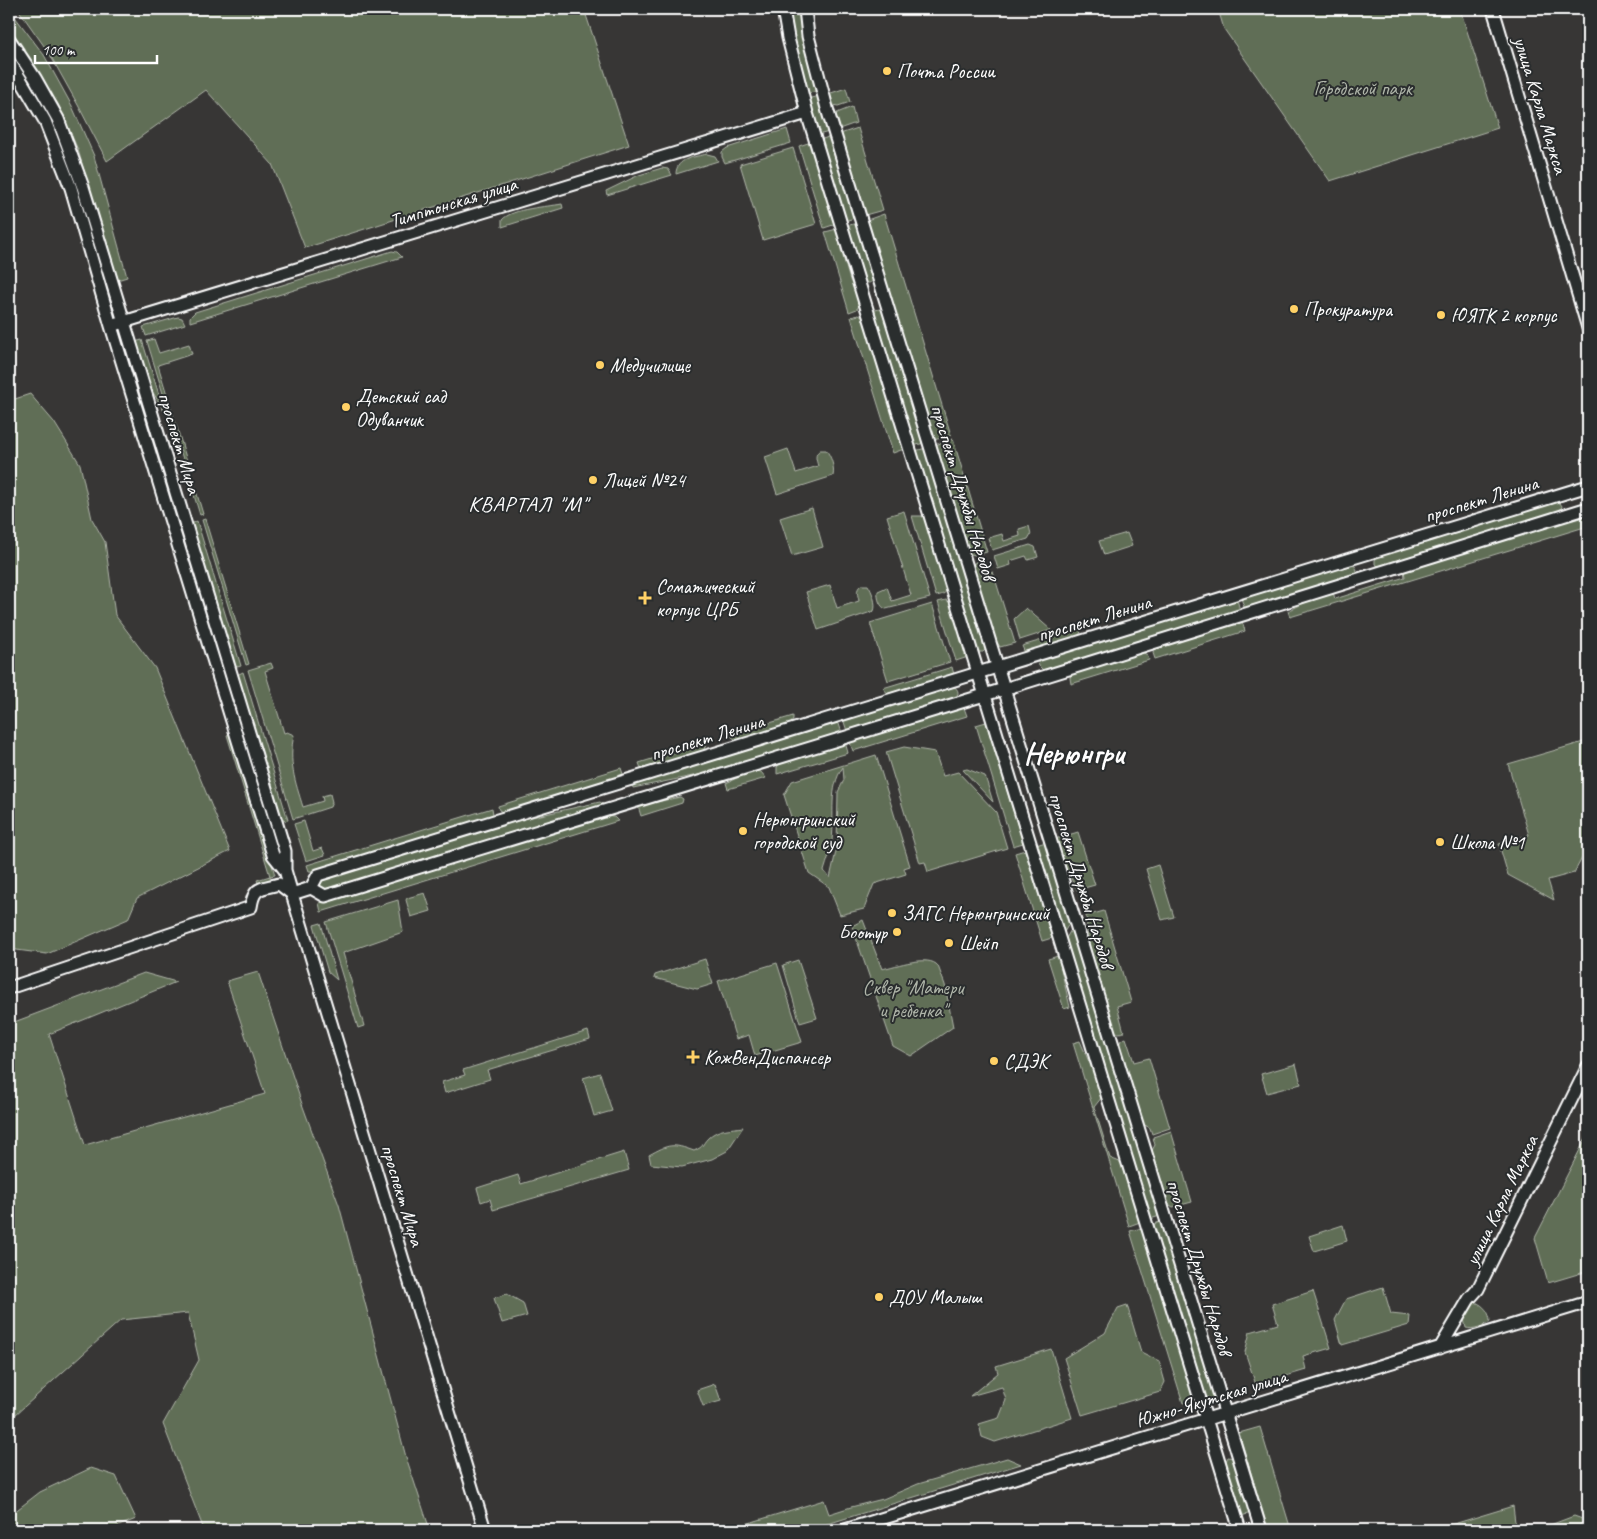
<svg xmlns="http://www.w3.org/2000/svg" width="1597" height="1539" viewBox="0 0 1597 1539" font-family="Caveat,sans-serif">
  <rect width="100%" height="100%" fill="#373635"/>
  <filter id="ink" filterUnits="userSpaceOnUse"><feTurbulence type="fractalNoise" baseFrequency=".02" numOctaves="2"/><feDisplacementMap in="SourceGraphic" scale="10" xChannelSelector="R" yChannelSelector="G"/><feConvolveMatrix kernelMatrix="1 2 1 2 8 2 1 2 1" color-interpolation-filters="sRGB"/></filter>
  <g filter="url(#ink)">
    <path fill="#616e56" stroke="#b0b6aa" fill-rule="evenodd" d="M 9,9 L 44,55 L 72,106 L 94,156 L 127,277 L 117,280 L 78,150 L 58,104 L 9,31 Z
      M 18,9 L 584,9 L 629,145 L 305,248 L 272,164 L 206,90 L 107,161 L 78,105 L 49,53 Z
      M 789,9 L 800,9 L 817,91 L 806,94 L 793,40 Z
      M 1218,9 L 1460,9 L 1498,128 L 1330,181 L 1224,29 Z
      M 9,44 L 53,118 L 78,185 L 112,298 L 108,299 L 50,118 L 27,77 L 9,49 Z
      M 846,88 L 850,102 L 838,106 L 833,105 L 828,94 Z
      M 819,96 L 829,132 L 818,135 L 807,99 Z
      M 852,107 L 856,123 L 839,129 L 835,117 L 837,113 Z
      M 858,128 L 883,210 L 865,215 L 840,134 Z
      M 787,129 L 791,143 L 725,163 L 722,157 L 722,152 L 727,148 Z
      M 831,136 L 855,218 L 844,221 L 820,140 Z
      M 811,142 L 836,224 L 824,228 L 799,146 Z
      M 793,148 L 816,224 L 763,240 L 740,164 Z
      M 707,154 L 715,156 L 718,161 L 676,174 C 676,158 695,157 707,154 Z
      M 662,168 L 668,169 L 672,175 L 607,195 L 606,191 L 639,175 Z
      M 562,204 L 563,208 L 502,227 L 502,220 C 512,208 547,207 562,204 Z
      M 884,214 L 951,435 L 934,440 L 867,220 Z
      M 857,223 L 873,280 C 871,283 868,284 864,282 L 846,226 Z
      M 837,229 L 841,250 L 850,280 L 860,304 L 857,309 L 849,312 L 825,232 Z
      M 392,251 L 397,252 L 402,257 L 190,322 L 190,317 L 195,312 Z
      M 880,309 L 884,312 L 924,443 L 913,446 L 873,313 L 875,310 Z
      M 859,315 L 864,318 L 904,449 L 893,453 L 851,317 Z
      M 178,317 L 182,318 L 185,324 L 146,336 L 143,327 Z
      M 154,339 L 159,353 L 189,344 L 192,354 L 158,365 L 203,514 L 200,515 L 147,341 Z
      M 142,340 L 164,411 L 148,384 L 135,342 Z
      M 130,357 L 281,848 L 278,849 L 126,359 Z
      M 30,394 L 54,422 L 80,464 L 92,519 L 105,542 L 115,615 L 155,668 L 230,851 L 137,898 L 128,919 L 47,954 L 9,949 L 9,401 Z
      M 953,439 L 987,552 L 975,555 L 970,554 L 968,551 L 935,445 Z
      M 926,448 L 986,649 L 983,652 L 977,652 L 915,451 Z
      M 788,449 L 796,473 L 818,466 C 816,459 814,455 820,450 L 826,450 C 831,456 835,468 833,476 L 777,494 L 765,457 Z
      M 1556,501 L 1560,503 L 1562,506 L 1560,512 L 1380,567 L 1375,564 L 1375,560 L 1377,556 Z
      M 812,508 L 823,547 L 792,556 L 780,518 Z
      M 904,511 L 930,598 L 886,609 C 880,607 877,598 878,591 L 887,587 L 892,601 L 911,595 L 887,516 Z
      M 1588,513 L 1588,526 L 1290,617 L 1288,611 L 1314,598 L 1333,592 L 1335,599 L 1405,577 L 1404,570 Z
      M 912,516 L 925,516 L 947,589 C 946,594 941,595 936,596 Z
      M 205,519 L 249,664 L 246,665 L 202,520 Z
      M 197,521 L 241,666 L 237,667 L 233,664 L 192,527 L 193,523 Z
      M 1029,526 L 1031,534 L 1028,539 L 992,550 L 988,538 L 1002,534 L 1004,541 L 1020,536 L 1019,529 Z
      M 1127,533 L 1132,546 L 1104,555 L 1099,541 Z
      M 1030,545 L 1035,547 L 1038,557 L 1028,560 L 1026,556 L 1010,561 L 1011,565 L 998,569 L 994,556 Z
      M 977,561 L 982,576 L 993,572 L 1015,643 L 1000,647 L 994,637 L 973,568 L 973,564 Z
      M 1351,564 L 1355,566 L 1357,570 L 1355,575 L 1245,610 L 1241,598 Z
      M 830,585 L 837,608 L 859,601 C 858,595 855,590 861,585 L 868,585 C 872,591 877,604 874,611 L 818,630 L 806,592 Z
      M 1237,599 L 1240,611 L 1044,671 L 1039,666 L 1038,662 L 1041,659 Z
      M 946,600 L 951,603 L 968,657 L 956,661 L 938,602 Z
      M 932,604 L 950,662 L 888,681 L 870,623 Z
      M 1026,608 L 1051,630 L 1020,640 L 1014,619 Z
      M 1243,624 L 1245,631 L 1155,659 L 1153,653 L 1156,647 L 1225,626 Z
      M 1082,628 L 1080,634 L 1076,638 L 1025,653 L 1022,646 Z
      M 1141,651 L 1147,655 L 1149,660 L 1071,684 L 1070,678 L 1071,674 Z
      M 271,663 L 273,668 L 265,671 L 284,733 L 287,732 L 294,735 C 288,762 295,781 303,807 L 323,801 L 322,796 L 330,794 L 332,802 L 330,807 L 293,819 L 248,670 Z
      M 952,667 L 954,675 L 889,695 L 883,688 Z
      M 243,672 L 288,820 L 285,821 L 280,818 L 237,676 L 239,674 Z
      M 953,686 C 959,689 960,695 954,699 L 847,731 L 843,719 Z
      M 963,705 L 967,716 L 853,751 L 849,740 Z
      M 793,716 L 793,720 L 790,725 L 738,742 L 730,735 Z
      M 838,721 L 842,733 L 713,772 L 633,788 L 632,784 Z
      M 986,722 L 1023,843 L 1013,846 L 976,725 Z
      M 232,733 L 275,875 L 270,876 L 272,884 L 260,888 L 257,880 L 270,876 L 227,735 Z
      M 1587,741 L 1588,746 L 1588,847 L 1574,873 L 1548,880 L 1554,900 L 1508,875 L 1499,844 L 1529,835 L 1508,764 Z
      M 707,742 L 703,752 L 642,771 L 639,763 Z
      M 845,742 L 848,753 L 777,774 L 777,767 L 781,762 Z
      M 904,747 L 935,752 L 943,776 L 958,772 L 996,812 L 1007,848 L 928,872 L 925,862 L 920,863 L 886,752 Z
      M 876,755 L 910,866 L 904,868 L 906,874 L 874,884 L 864,909 L 840,915 L 829,887 L 809,873 L 784,795 L 792,781 ZM 843,767 L 844,780 L 838,792 L 837,847 L 830,878 L 824,871 C 827,861 831,851 832,840 C 835,815 828,788 843,767 Z
      M 621,768 L 624,777 L 504,813 L 499,810 L 498,806 Z
      M 967,769 L 985,776 L 993,802 L 963,770 Z
      M 754,770 L 761,772 L 766,778 L 728,789 L 726,783 Z
      M 680,797 L 683,799 L 682,803 L 641,816 L 638,806 Z
      M 600,802 L 603,804 L 602,806 L 325,890 C 320,887 318,885 322,879 L 500,824 Z
      M 492,808 L 493,814 L 490,817 L 315,871 L 309,871 L 307,865 Z
      M 605,816 L 614,817 L 618,821 L 321,912 L 319,903 Z
      M 304,821 L 313,851 L 322,848 L 325,855 L 306,861 L 294,824 Z
      M 1078,832 L 1095,885 L 1077,890 L 1061,859 L 1055,839 Z
      M 1046,842 L 1070,922 L 1063,934 L 1036,845 Z
      M 1025,850 L 1052,938 L 1042,941 L 1015,853 Z
      M 1158,865 L 1174,917 L 1162,920 L 1146,869 Z
      M 425,893 L 431,911 L 411,917 L 406,900 L 407,898 Z
      M 398,900 L 403,932 L 343,953 L 364,1026 L 358,1028 L 326,922 Z
      M 1104,911 L 1131,1002 L 1117,1006 L 1124,1032 C 1120,1033 1117,1034 1114,1030 L 1089,948 L 1086,916 Z
      M 863,920 L 882,969 C 896,966 929,954 938,966 L 945,985 L 953,1027 L 911,1056 L 893,1046 L 852,926 Z
      M 321,923 L 337,980 L 328,972 L 314,925 Z
      M 1072,928 L 1160,1216 L 1150,1219 L 1065,940 Z
      M 1058,956 L 1070,1007 L 1064,1009 L 1048,959 Z
      M 705,959 L 713,984 L 697,989 L 654,978 L 655,975 Z
      M 798,960 L 817,1018 L 800,1023 L 783,965 Z
      M 777,963 L 802,1042 L 755,1056 L 749,1035 L 736,1039 L 718,981 Z
      M 258,972 L 302,1104 L 339,1205 L 406,1457 L 430,1530 L 204,1530 L 163,1424 L 199,1360 L 188,1313 L 121,1320 L 15,1415 L 9,1427 L 9,1024 L 144,973 L 176,982 L 49,1034 L 85,1145 L 265,1094 L 227,981 Z
      M 588,1031 L 590,1039 L 487,1070 L 490,1079 L 445,1093 L 442,1082 L 465,1075 L 463,1070 Z
      M 1126,1038 L 1134,1062 L 1149,1058 L 1170,1128 L 1152,1134 L 1150,1128 L 1143,1124 L 1119,1045 L 1121,1040 Z
      M 1080,1041 L 1097,1080 L 1102,1097 L 1094,1107 L 1110,1158 L 1122,1163 L 1140,1222 L 1129,1226 L 1073,1043 Z
      M 1296,1064 L 1301,1084 L 1267,1093 L 1261,1074 Z
      M 600,1073 L 612,1111 L 594,1116 L 583,1078 Z
      M 743,1127 L 727,1151 L 712,1159 L 682,1167 L 651,1164 L 649,1155 C 669,1144 672,1143 694,1151 C 705,1146 701,1145 708,1138 C 718,1128 730,1129 743,1127 Z
      M 1171,1131 L 1192,1202 L 1173,1207 L 1167,1203 L 1151,1152 L 1155,1145 L 1153,1137 Z
      M 1588,1134 L 1588,1271 L 1548,1283 L 1535,1238 Z
      M 624,1152 L 629,1170 L 493,1210 L 490,1199 L 481,1202 L 477,1188 L 518,1175 L 521,1184 Z
      M 1162,1221 L 1214,1393 L 1214,1396 L 1211,1399 L 1207,1399 L 1204,1396 L 1152,1225 Z
      M 1343,1225 L 1347,1241 L 1314,1251 L 1309,1236 Z
      M 1142,1228 L 1195,1400 L 1183,1403 L 1130,1231 Z
      M 1383,1287 L 1391,1314 L 1410,1316 L 1409,1325 L 1342,1345 L 1335,1320 L 1346,1299 Z
      M 1313,1291 L 1331,1348 L 1303,1356 L 1306,1370 L 1256,1385 L 1245,1352 L 1250,1332 L 1278,1324 L 1272,1304 Z
      M 507,1294 L 523,1303 L 527,1316 L 502,1323 L 494,1298 Z
      M 1475,1302 C 1484,1305 1490,1313 1490,1322 C 1484,1326 1473,1330 1466,1328 L 1464,1319 L 1472,1303 Z
      M 1127,1305 L 1141,1352 L 1159,1361 L 1165,1382 L 1160,1392 L 1082,1415 L 1064,1358 L 1105,1333 L 1118,1308 Z
      M 1051,1349 L 1072,1418 L 995,1442 L 982,1437 L 979,1424 L 999,1418 L 1006,1400 L 1002,1387 L 970,1396 L 998,1373 L 996,1366 Z
      M 715,1384 L 721,1401 L 703,1406 L 697,1390 Z
      M 1260,1427 L 1291,1530 L 1268,1530 L 1239,1433 Z
      M 1228,1457 L 1234,1458 L 1251,1513 L 1241,1516 L 1225,1463 Z
      M 1007,1458 L 1021,1464 L 808,1530 L 726,1530 L 824,1500 L 829,1514 L 851,1507 L 883,1499 L 918,1484 Z
      M 91,1468 L 116,1476 L 136,1519 L 109,1530 L 9,1530 L 9,1516 L 40,1492 Z
      M 1513,1506 L 1516,1530 L 1434,1530 Z
      M 1574,1516 L 1588,1521 L 1588,1530 L 1546,1530 L 1545,1527 Z"/>
    <g fill="none" stroke-linecap="round" stroke-linejoin="round">
      <g stroke="#fff" stroke-width="15">
        <path id="minor" d="M 783,9 L 788,38 L 807,113 L 1240,1530
          M 805,9 L 808,36 L 828,112 L 1261,1530
          M 1493,9 L 1588,328
          M 9,39 L 35,78 L 58,119 L 83,187 L 285,851 L 285,870 L 292,894 L 485,1530
          M 9,61 L 21,80 L 45,121 L 71,188 L 111,326 L 273,855 L 285,870
          M 117,324 L 807,113
          M 311,888 L 325,896 L 1004,689 L 1588,508
          M 292,894 L 311,888 L 318,875 L 1588,486
          M 9,988 L 251,907 C 254,886 261,889 279,884 L 292,894
          M 1440,1348 L 1469,1299 L 1478,1289 L 1588,1066
          M 845,1530 L 1588,1302"/>
      </g>
      <use href="#minor" stroke="#2a2d2e" stroke-width="11"/>
    </g>
  </g>
  <g fill="#ffd166" stroke="#2a2d2e" stroke-width="2">
    <circle cx="887" cy="71" r="5"/>
    <circle cx="1294" cy="309" r="5"/>
    <circle cx="1441" cy="315" r="5"/>
    <circle cx="600" cy="365" r="5"/>
    <circle cx="346" cy="407" r="5"/>
    <circle cx="593" cy="480" r="5"/>
    <path d="M642.5 590.5h5v5h5v5h-5v5h-5v-5h-5v-5h5z"/>
    <circle cx="743" cy="831" r="5"/>
    <circle cx="1440" cy="842" r="5"/>
    <circle cx="892" cy="913" r="5"/>
    <circle cx="897" cy="932" r="5"/>
    <circle cx="949" cy="943" r="5"/>
    <path d="M690.5 1049.5h5v5h5v5h-5v5h-5v-5h-5v-5h5z"/>
    <circle cx="994" cy="1061" r="5"/>
    <circle cx="879" cy="1297" r="5"/>
  </g>
  <g text-anchor="middle" stroke-width="4" stroke-linejoin="round" paint-order="stroke">
    <g font-size="20" fill="#fff" stroke="#2a2d2e" text-anchor="start">
      <text x="897" y="78">Почта России</text>
      <text x="1304" y="316">Прокуратура</text>
      <text x="1451" y="322">ЮЯТК 2 корпус</text>
      <text x="610" y="372">Медучилище</text>
      <text x="356" y="403">Детский сад<tspan x="356" dy="23">Одуванчик</tspan></text>
      <text x="603" y="487">Лицей №24</text>
      <text x="656" y="593">Соматический<tspan x="656" dy="23">корпус ЦРБ</tspan></text>
      <text x="753" y="826">Нерюнгринский<tspan x="753" dy="23">городской суд</tspan></text>
      <text x="1450" y="849">Школа №1</text>
      <text x="902" y="920">ЗАГС Нерюнгринский</text>
      <text x="887" y="939" text-anchor="end">Боотур</text>
      <text x="959" y="950">Шейп</text>
      <text x="704" y="1064">КожВенДиспансер</text>
      <text x="1004" y="1068">СДЭК</text>
      <text x="889" y="1304">ДОУ Малыш</text>
    </g>
    <g font-size="20" fill="#b0b6aa" stroke="#2a2d2e">
      <text x="1363" y="95">Городской парк</text>
      <text x="913" y="994">Сквер "Матери<tspan x="913" dy="23">и ребенка"</tspan></text>
    </g>
    <g font-size="20" fill="#fff" stroke="#2a2d2e">
      <text transform="translate(1541 105) rotate(73)" y="7">улица Карла Маркса</text>
      <text transform="translate(453 202) rotate(-17)" y="7">Тимптонская улица</text>
      <text transform="translate(180 443) rotate(73)" y="7">проспект Мира</text>
      <text transform="translate(964 492) rotate(73)" y="7">проспект Дружбы Народов</text>
      <text transform="translate(1481 499) rotate(-17)" y="7">проспект Ленина</text>
      <text transform="translate(1094 618) rotate(-17)" y="7">проспект Ленина</text>
      <text transform="translate(707 737) rotate(-17)" y="7">проспект Ленина</text>
      <text transform="translate(1082 880) rotate(73)" y="7">проспект Дружбы Народов</text>
      <text transform="translate(403 1195) rotate(73)" y="7">проспект Мира</text>
      <text transform="translate(1501 1200) rotate(-64)" y="7">улица Карла Маркса</text>
      <text transform="translate(1200 1267) rotate(73)" y="7">проспект Дружбы Народов</text>
      <text transform="translate(1211 1398) rotate(-17)" y="7">Южно-Якутская улица</text>
    </g>
    <g font-size="22" letter-spacing="1" fill="#fff" stroke="#2a2d2e">
      <text x="528" y="511">КВАРТАЛ "М"</text>
    </g>
    <g font-size="30" font-weight="bold" fill="#fff" stroke="#2a2d2e">
      <text x="1074" y="763">Нерюнгри</text>
    </g>
  </g>
  <rect width="1597" height="1539" fill="none" stroke="#2a2d2e" stroke-width="30"/>
  <rect x="15" y="15" width="1567" height="1509" fill="none" stroke="#fff" stroke-width="2" filter="url(#ink)"/>
  <path d="M35 55v8h122v-8" fill="none" stroke="#ffffff" stroke-width="2.5"/>
  <text x="42" y="55" font-size="15" fill="#ffffff" stroke="#2a2d2e" stroke-width="4" paint-order="stroke">100 m</text>
</svg>
